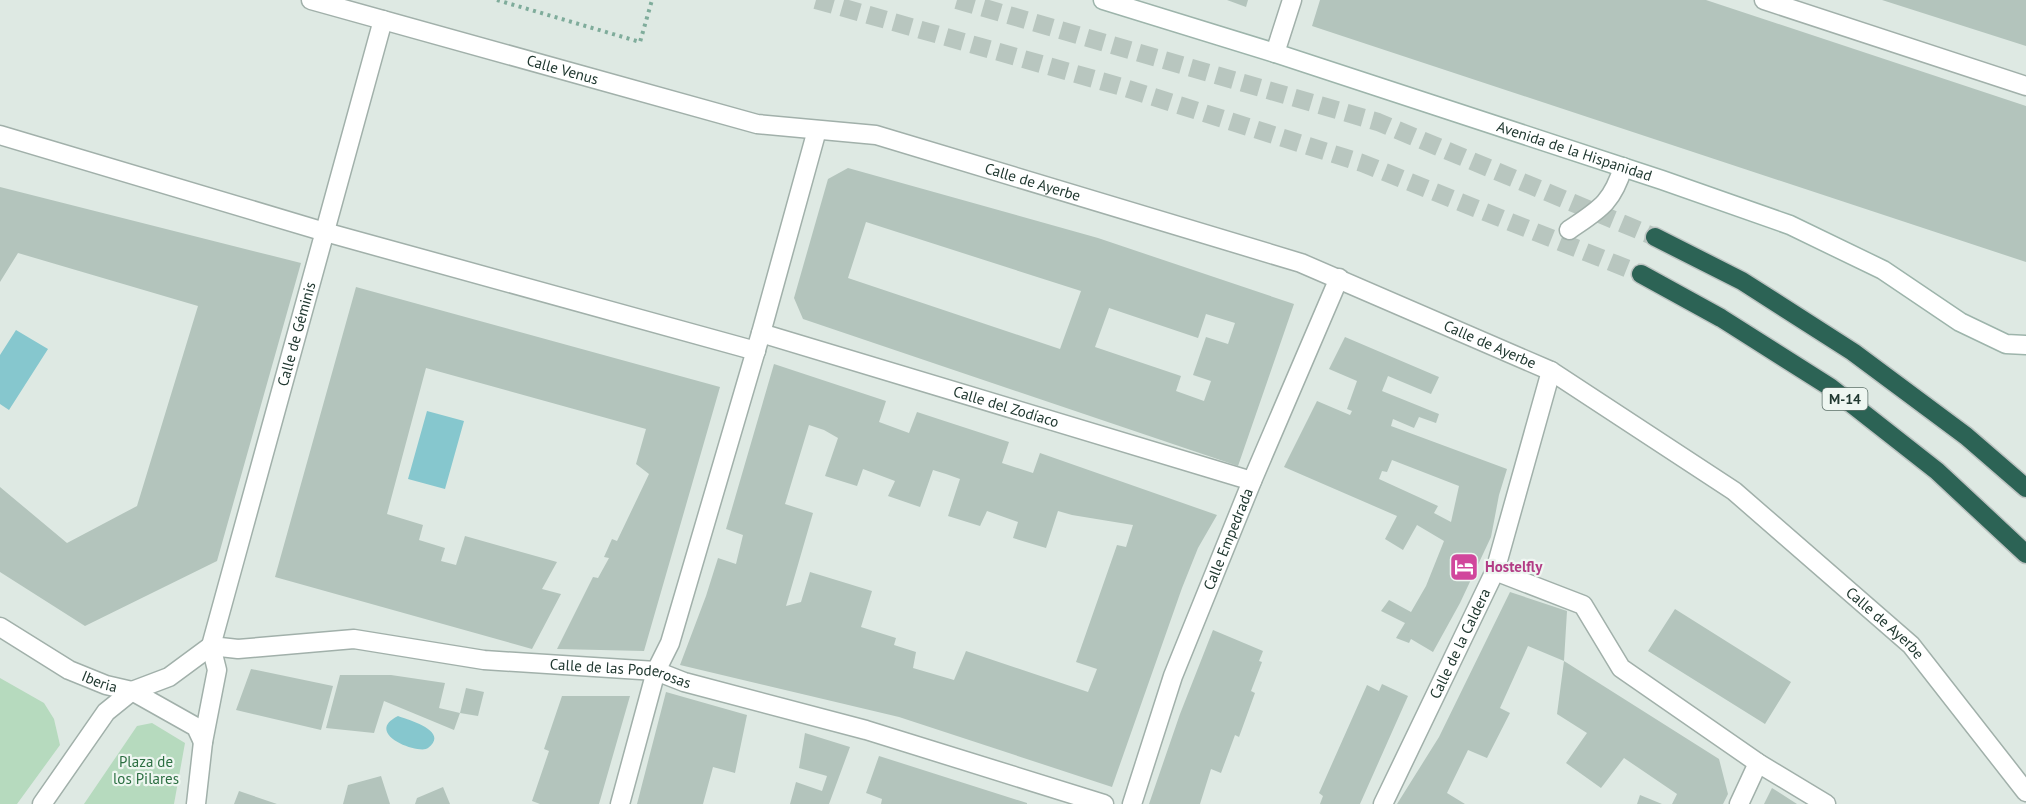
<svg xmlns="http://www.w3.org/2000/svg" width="2026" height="804" viewBox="0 0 2026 804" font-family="'PT Sans',sans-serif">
  <rect width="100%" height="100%" fill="#dee9e3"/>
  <path fill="#b6dabe" d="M 0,678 L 44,703 L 54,719 L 60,745 L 17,804 L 0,804 Z
    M 152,723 L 185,743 L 174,804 L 84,804 L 137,726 Z"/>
  <path fill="#86c7ce" d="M 16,330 L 48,349 L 9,410 L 0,404 L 0,355 Z
    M 427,411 L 464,421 L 445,489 L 408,479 Z
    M 398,716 C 409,720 450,731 428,748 C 420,755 362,734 398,716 Z"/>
  <path fill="#b3c4bc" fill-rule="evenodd" d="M 1227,0 L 1248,0 L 1246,7 Z
    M 1320,0 L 1706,0 L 2026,106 L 2026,262 L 1312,26 Z
    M 1882,0 L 2026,0 L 2026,46 Z
    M 848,168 L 1098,238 L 1294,304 L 1238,466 L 803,319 L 794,298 L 828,179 ZM 866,222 L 1081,291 L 1060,349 L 848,278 ZM 1109,308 L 1198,338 L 1206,314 L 1235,323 L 1228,344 L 1206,337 L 1193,375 L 1211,381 L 1204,401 L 1176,391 L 1181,376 L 1095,347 Z
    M 0,187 L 301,263 L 217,561 L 85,626 L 0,572 L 0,487 L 67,543 L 137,506 L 198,306 L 18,253 L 0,282 Z
    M 356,287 L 720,387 L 644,651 L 557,649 L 593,577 L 598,578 L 609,558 L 604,557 L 612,539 L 617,541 L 649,474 L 636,464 L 646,429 L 426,368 L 387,514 L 423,525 L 419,540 L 445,548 L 441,561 L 456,565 L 465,536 L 557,562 L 542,589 L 561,594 L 532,649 L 275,577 Z
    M 1345,337 L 1439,377 L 1431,394 L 1388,376 L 1382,391 L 1439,414 L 1436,423 L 1419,417 L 1414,428 L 1393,419 L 1391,426 L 1507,469 L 1499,495 L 1491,537 L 1460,603 L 1433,652 L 1411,639 L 1409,643 L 1396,638 L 1405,623 L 1381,611 L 1389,600 L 1411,612 L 1426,586 L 1444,541 L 1417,525 L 1403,550 L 1385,539 L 1397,516 L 1284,467 L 1317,401 L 1350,415 L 1352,411 L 1347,409 L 1357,381 L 1329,369 ZM 1392,460 L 1459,486 L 1451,522 L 1434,513 L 1438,506 L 1379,479 L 1382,471 L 1387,472 Z
    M 774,364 L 886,401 L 879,422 L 909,433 L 917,412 L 1009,442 L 1002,463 L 1033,473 L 1040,453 L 1217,515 L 1198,548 L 1182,588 L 1112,787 L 899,717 L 680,665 L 706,596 L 718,558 L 736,564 L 743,535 L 726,529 ZM 809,425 L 824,430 L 838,438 L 825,476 L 857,486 L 863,469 L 895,481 L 888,496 L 920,507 L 933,470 L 946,474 L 960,479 L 948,516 L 980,526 L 987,511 L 1018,522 L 1013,538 L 1046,548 L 1058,511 L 1072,515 L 1133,525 L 1126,547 L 1117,545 L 1076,662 L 1097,669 L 1088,692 L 966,651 L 954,680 L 913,668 L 916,652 L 894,645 L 896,638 L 861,627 L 872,591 L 810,572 L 801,602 L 786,606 L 813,513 L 785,504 Z
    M 1510,592 L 1567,611 L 1564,661 L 1719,759 L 1728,794 L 1723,804 L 1672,804 L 1677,794 L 1624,758 L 1601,788 L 1566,763 L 1587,733 L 1557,714 L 1564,661 L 1528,646 L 1500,708 L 1510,713 L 1487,758 L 1468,750 L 1447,793 L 1465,804 L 1397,804 L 1439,737 Z
    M 1675,609 L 1791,682 L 1765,724 L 1648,651 Z
    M 1213,630 L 1263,651 L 1259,661 L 1262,662 L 1251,691 L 1255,693 L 1239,737 L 1235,735 L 1221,773 L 1211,769 L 1200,804 L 1149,804 L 1180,714 Z
    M 251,669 L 333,686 L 321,730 L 236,710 Z
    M 340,675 L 391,675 L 445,683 L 439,708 L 460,713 L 466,688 L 484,692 L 478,716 L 460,713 L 454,730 L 384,701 L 374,733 L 326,728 Z
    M 1382,684 L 1408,696 L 1360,804 L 1320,804 L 1323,796 L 1319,793 L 1367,685 L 1379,691 Z
    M 666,692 L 747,715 L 735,773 L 713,767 L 703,804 L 637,804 Z
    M 562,696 L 630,696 L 599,804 L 540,804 L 532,801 L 549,751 L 544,749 Z
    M 805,733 L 850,747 L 829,804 L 790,804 L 796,782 L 822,791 L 827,776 L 799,768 Z
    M 879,756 L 1027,803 L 1027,804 L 881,804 L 882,799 L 866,793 Z
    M 381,776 L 390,804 L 343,804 L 348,785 Z
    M 443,787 L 450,804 L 415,804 L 417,798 Z
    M 1772,788 L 1797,804 L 1764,804 Z
    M 239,791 L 277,804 L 234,804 Z
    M 1640,795 L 1662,804 L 1637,804 Z"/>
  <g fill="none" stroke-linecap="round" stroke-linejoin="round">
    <path stroke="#b8c6bf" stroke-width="18" stroke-dasharray="18 9" stroke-linecap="butt" d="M 816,0 L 1122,87 L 1362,163 L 1641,274
      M 957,0 L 1378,122 L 1655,237"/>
    <g stroke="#a1b0aa" stroke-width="21">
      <path id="lane" d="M 1764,0 L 2026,86
        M 1275,53 L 1292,0
        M 1569,230 C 1598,210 1612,204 1623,167"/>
    </g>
    <g stroke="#a1b0aa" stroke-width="21">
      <g id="street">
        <path id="s1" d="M 311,0 L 757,124 L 876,135 L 1301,263 L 1551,371 L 1734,491 L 1911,645 L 2026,792"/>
        <path d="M 0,135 L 325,232 L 756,351"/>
        <path id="s2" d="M 761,333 L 1252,481"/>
        <path d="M 1495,571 L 1583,605 L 1621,668 L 1758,763 L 1826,804"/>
        <path id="s3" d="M 0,627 L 69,670 L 106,685 L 132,691 L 196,727 L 203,742"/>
        <path id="s4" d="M 42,804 L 106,712 L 132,691 L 169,677 L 211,646 L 238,649 L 354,639 L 484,660 L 656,671 L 684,682 L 866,730 L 1104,804"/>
        <path id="s5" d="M 196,804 L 203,742 L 217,670 L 211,646 L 383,20"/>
        <path d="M 620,804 L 656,671 L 670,643 L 761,333 L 817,130"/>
        <path id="s6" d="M 1132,804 L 1173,676 L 1252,481 L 1339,278"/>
        <path id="s7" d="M 1383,804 L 1495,571 L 1551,371"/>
        <path d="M 1739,804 L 1758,763"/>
      </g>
    </g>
    <g stroke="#9db4ab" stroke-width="21">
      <g id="secondary">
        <path id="s8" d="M 1103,0 L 1275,53 L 1662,180 L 1790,225 L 1883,270 L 1960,322 L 2006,344 L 2026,345"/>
      </g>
    </g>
    <g stroke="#bcc3c1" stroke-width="21">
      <path id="highway" d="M 1655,237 L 1742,281 L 1853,352 L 1966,436 L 2026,488
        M 1641,274 L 1721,318 L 1830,387 L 1937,471 L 2026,554"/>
    </g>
    <path stroke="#7fac9b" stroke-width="4" stroke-dasharray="3 4.5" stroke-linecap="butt" d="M 497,0 L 640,42 L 652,0"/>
    <use href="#lane" stroke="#fff" stroke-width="18"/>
    <use href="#street" stroke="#fff" stroke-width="18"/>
    <use href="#secondary" stroke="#fff" stroke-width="18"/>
    <use href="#highway" stroke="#2c6355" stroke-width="18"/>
  </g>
  <defs>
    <g id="hotel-square" transform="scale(1.5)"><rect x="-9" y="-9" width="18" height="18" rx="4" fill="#d1479c" stroke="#eef6f1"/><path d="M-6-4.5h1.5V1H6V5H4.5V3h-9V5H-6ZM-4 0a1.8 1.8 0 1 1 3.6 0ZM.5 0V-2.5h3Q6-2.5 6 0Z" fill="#fff"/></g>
  </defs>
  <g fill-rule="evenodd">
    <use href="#hotel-square" x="1464" y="567"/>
  </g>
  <g text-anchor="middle" stroke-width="4.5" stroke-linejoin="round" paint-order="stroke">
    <rect fill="#eef6f1" stroke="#5e716a" stroke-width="1.5" x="1822.5" y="388" width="45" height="22" rx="4.5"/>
    <g font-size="14" font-weight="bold" fill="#203830">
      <text x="1845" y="404">M-14</text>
    </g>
    <g font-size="15" fill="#203830" stroke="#eef6f1">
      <text dy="5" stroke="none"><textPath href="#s1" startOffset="261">Calle Venus</textPath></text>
      <text dy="5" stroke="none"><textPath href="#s8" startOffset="495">Avenida de la Hispanidad</textPath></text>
      <text dy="5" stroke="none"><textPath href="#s1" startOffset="746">Calle de Ayerbe</textPath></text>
      <text dy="5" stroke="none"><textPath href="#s5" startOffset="484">Calle de Géminis</textPath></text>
      <text dy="5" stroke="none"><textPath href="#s1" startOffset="1232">Calle de Ayerbe</textPath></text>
      <text dy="5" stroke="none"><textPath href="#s2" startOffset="256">Calle del Zodíaco</textPath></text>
      <text dy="5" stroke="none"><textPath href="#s6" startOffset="282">Calle Empedrada</textPath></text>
      <text dy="5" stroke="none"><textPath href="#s1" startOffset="1718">Calle de Ayerbe</textPath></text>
      <text dy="5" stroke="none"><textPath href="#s7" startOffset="178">Calle de la Caldera</textPath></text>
      <text dy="5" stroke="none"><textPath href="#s4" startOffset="650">Calle de las Poderosas</textPath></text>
      <text dy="5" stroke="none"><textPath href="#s3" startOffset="114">Iberia</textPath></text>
    </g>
    <g font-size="15" font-weight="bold" fill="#b23c85" stroke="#eef6f1" text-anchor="start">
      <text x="1485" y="572">Hostelfly</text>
    </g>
    <g font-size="15" fill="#2b6e41" stroke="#eef6f1">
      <text x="146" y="767">Plaza de<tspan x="146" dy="17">los Pilares</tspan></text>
    </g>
  </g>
</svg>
